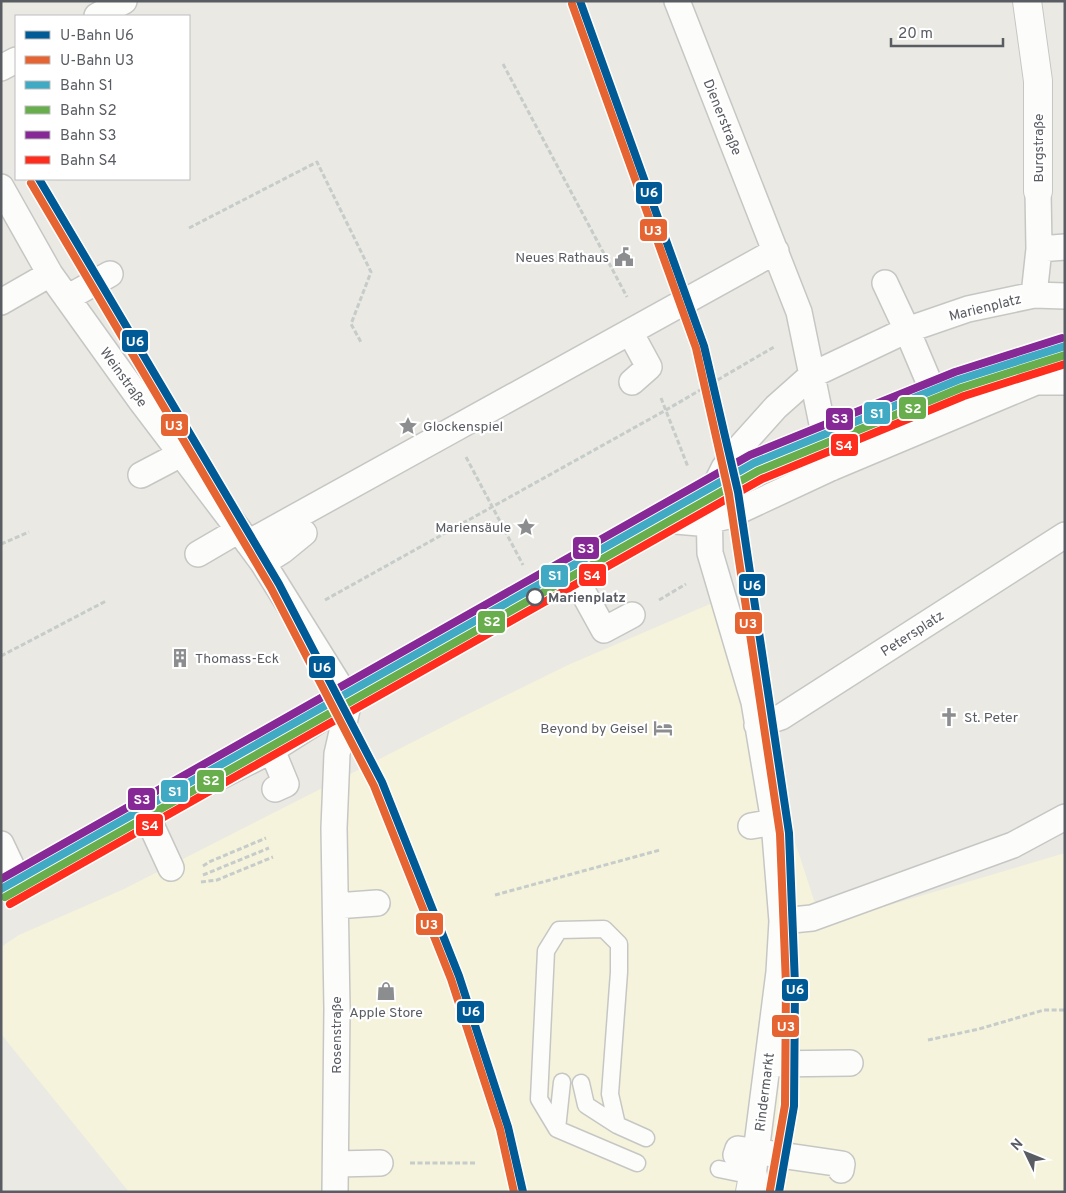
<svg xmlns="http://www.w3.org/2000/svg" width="1066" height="1193" viewBox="0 0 1066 1193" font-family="Overpass,sans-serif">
  <rect width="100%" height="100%" fill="#eae9e3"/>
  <path fill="#f5f3db" d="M 717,601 L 822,925 L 1065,853 L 1065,1192 L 129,1192 L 1,1034 L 1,947 L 19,935 L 124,889 L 462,717 L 568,665 Z"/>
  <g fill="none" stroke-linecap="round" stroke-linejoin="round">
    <g stroke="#c6c7c5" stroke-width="19">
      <path id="service" d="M 581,1083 L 586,1105 L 617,1125
        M 557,1129 L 562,1082
        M 637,1163 L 557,1129 L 539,1099 L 546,951 L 559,930 L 604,929 L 619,944 L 619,972 L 610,1094 L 617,1125 L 646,1138
        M 719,1169 L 753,1176"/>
    </g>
    <g stroke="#c6c7c5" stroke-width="28">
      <path id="pedestrian" d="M 677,1 L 799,312 L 831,468
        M 97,16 L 124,1
        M 1,68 L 16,60
        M 1,187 L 50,274 L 141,401 L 232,521 L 263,563 L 349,701
        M 1039,249 L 1065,247
        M 885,283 L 907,330 L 945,420
        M 1034,295 L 1039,249 L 1038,191
        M 67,298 L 110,274
        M 1,302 L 50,274
        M 630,332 L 649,367 L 632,382
        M 141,475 L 181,454
        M 248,543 L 776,251
        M 198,554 L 239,530
        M 263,563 L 282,551 L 304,533
        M 572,572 L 604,630 L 632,615
        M 757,725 L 781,717 L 1065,535
        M 272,750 L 286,784 L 275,789
        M 146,814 L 171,868
        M 751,826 L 774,822
        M 1,844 L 18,880
        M 1,888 L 272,750 L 349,701 L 664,520 L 699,523 L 728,516 L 831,468 L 1036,382 L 1065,382
        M 336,906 L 377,903
        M 782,921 L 812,918 L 1013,845 L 1065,817
        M 768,1064 L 850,1063
        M 736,1155 L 738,1149 L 842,1164 L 841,1170
        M 336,1164 L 380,1163
        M 753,1176 L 779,972 L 782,921 L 774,822 L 754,702 L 710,553 L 709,498 L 724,468 L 740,447 L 776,407 L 812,375 L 907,330 L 968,309 L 1034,295 L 1065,296
        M 335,1192 L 337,1009 L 334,828 L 337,754 L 349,701"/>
    </g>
    <g stroke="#c6c7c5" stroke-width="30">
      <path id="minor" d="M 1027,1 L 1038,81 L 1038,191
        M 750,1192 L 753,1176"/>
    </g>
    <path stroke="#c6ccca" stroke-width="3" stroke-dasharray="5 2.5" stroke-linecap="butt" d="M 503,64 L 627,297
      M 189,228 L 317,162 L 371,272 L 351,324 L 362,344
      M 661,398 L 688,467
      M 466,457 L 523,565
      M 1,544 L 29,532
      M 325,600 L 666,410 L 774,347
      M 659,600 L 686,584
      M 1,656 L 106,601
      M 203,866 L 209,862 L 266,838
      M 203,875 L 269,848
      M 201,882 L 217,880 L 273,857
      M 495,895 L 660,850
      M 928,1040 L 979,1029 L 1044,1010 L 1065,1010
      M 410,1163 L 476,1163"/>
    <use href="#service" stroke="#fcfcfb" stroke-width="16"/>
    <use href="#pedestrian" stroke="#fcfcfb" stroke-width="25"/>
    <use href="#minor" stroke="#fcfcfb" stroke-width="28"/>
    <g stroke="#fff" stroke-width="11">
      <path id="rail-1" d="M 1,889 L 754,463 L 958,380 L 1065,346"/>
    </g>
    <g stroke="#fff" stroke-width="11">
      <path id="rail-2" d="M 5,897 L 758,471 L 961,388 L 1065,355"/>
    </g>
    <g stroke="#fff" stroke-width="11">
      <path id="rail-3" d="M 1,879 L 750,455 L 955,372 L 1062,338"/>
    </g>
    <g stroke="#fff" stroke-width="11">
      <path id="rail-4" d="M 10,904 L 762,479 L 964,396 L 1065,364"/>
    </g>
    <use href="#rail-1" stroke="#40a9c3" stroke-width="8"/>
    <use href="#rail-2" stroke="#68ae4c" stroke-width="8"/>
    <use href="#rail-3" stroke="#862996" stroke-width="8"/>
    <use href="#rail-4" stroke="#ff2d1d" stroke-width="8"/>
    <g stroke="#fff" stroke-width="11">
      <path id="metro-1" d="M 580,1 L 704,346 L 738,492 L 789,833 L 795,985 L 794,1106 L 779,1192
        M 39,179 L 279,584 L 382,782 L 459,976 L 508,1127 L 523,1192"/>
    </g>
    <g stroke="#fff" stroke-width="11">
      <path id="metro-2" d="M 572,4 L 696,348 L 729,494 L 780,834 L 786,985 L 785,1105 L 770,1190
        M 31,183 L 271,588 L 374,786 L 451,979 L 500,1129 L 514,1192"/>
    </g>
    <use href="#metro-1" stroke="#005a96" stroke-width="8"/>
    <use href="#metro-2" stroke="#e66432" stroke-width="8"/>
  </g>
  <defs>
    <g id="civic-bare" transform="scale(1.5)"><path d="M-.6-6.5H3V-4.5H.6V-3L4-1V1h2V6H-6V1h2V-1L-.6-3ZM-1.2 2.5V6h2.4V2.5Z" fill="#8c8d8f" stroke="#fff" stroke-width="2.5" paint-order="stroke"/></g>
    <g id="sight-bare" transform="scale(1.5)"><path d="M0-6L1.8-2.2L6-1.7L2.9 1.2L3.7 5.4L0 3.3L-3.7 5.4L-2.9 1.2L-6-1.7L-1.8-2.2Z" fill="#8c8d8f" stroke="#fff" stroke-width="2.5" paint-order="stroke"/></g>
    <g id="building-bare" transform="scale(1.5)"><path d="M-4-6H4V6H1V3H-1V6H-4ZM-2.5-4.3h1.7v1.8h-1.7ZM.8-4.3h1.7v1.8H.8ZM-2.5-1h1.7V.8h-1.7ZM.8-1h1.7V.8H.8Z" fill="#8c8d8f" stroke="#fff" stroke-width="2.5" paint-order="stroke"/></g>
    <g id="church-bare" transform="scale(1.5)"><path d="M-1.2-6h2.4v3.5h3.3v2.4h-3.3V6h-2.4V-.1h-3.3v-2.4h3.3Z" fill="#8c8d8f" stroke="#fff" stroke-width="2.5" paint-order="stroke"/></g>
    <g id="hotel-bare" transform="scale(1.5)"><path d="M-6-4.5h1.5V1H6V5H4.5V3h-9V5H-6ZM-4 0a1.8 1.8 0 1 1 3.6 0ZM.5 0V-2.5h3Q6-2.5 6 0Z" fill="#8c8d8f" stroke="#fff" stroke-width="2.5" paint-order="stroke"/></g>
    <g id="shop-bare" transform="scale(1.5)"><path d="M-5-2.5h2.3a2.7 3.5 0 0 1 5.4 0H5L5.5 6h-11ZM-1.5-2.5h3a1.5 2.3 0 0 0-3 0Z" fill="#8c8d8f" stroke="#fff" stroke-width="2.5" paint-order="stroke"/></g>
  </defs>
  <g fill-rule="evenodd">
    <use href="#civic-bare" x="624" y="257"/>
    <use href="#sight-bare" x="408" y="426"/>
    <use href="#sight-bare" x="526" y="527"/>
    <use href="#building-bare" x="180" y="658"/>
    <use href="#church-bare" x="949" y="717"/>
    <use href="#hotel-bare" x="663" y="728"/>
    <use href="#shop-bare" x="386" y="991"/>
  </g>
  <circle fill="#fff" stroke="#595c62" stroke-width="2.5" cx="535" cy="597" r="8"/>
  <g text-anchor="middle" stroke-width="4.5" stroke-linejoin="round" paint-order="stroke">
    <g font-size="14" fill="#595c62" stroke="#fff">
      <text transform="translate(723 117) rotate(68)" y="5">Dienerstraße</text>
      <text transform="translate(1038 148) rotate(-90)" y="5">Burgstraße</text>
      <text transform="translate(985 307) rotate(-14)" y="5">Marienplatz</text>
      <text transform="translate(124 377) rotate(54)" y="5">Weinstraße</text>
      <text transform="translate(912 633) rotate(-33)" y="5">Petersplatz</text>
      <text transform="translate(336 1035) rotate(-90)" y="5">Rosenstraße</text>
      <text transform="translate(764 1092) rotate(-83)" y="5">Rindermarkt</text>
    </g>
    <g font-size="14" fill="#595c62" stroke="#fff" text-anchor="end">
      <text x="609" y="262">Neues Rathaus</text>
      <text x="423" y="431" text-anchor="start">Glockenspiel</text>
      <text x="511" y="532">Mariensäule</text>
      <text x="195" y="663" text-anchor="start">Thomass-Eck</text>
      <text x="964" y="722" text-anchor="start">St. Peter</text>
      <text x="648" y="733">Beyond by Geisel</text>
      <text x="386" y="1017" text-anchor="middle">Apple Store</text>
    </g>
    <g font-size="14" font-weight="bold" fill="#595c62" stroke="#fff" text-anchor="start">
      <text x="548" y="602">Marienplatz</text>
    </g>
  </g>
  <g stroke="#fff" stroke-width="2">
    <rect x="635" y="181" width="28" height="24" rx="5" fill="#005a96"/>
    <rect x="639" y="218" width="29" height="24" rx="5" fill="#e66432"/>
    <rect x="121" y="329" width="28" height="24" rx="5" fill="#005a96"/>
    <rect x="898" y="396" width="29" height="24" rx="5" fill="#68ae4c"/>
    <rect x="863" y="401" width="28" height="24" rx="5" fill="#40a9c3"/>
    <rect x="825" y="407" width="29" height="24" rx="5" fill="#862996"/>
    <rect x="160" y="413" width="29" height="24" rx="5" fill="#e66432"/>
    <rect x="830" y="433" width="29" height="24" rx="5" fill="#ff2d1d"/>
    <rect x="572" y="536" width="28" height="24" rx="5" fill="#862996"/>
    <rect x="578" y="563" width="29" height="24" rx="5" fill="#ff2d1d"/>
    <rect x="540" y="564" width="29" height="24" rx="5" fill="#40a9c3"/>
    <rect x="738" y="573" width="28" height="24" rx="5" fill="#005a96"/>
    <rect x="477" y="610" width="29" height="24" rx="5" fill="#68ae4c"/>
    <rect x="734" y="611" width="29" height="24" rx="5" fill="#e66432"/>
    <rect x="308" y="655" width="28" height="24" rx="5" fill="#005a96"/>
    <rect x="196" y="769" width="29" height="24" rx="5" fill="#68ae4c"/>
    <rect x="160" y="779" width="29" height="24" rx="5" fill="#40a9c3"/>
    <rect x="127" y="787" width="29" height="24" rx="5" fill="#862996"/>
    <rect x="135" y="813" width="29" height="24" rx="5" fill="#ff2d1d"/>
    <rect x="415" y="912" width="29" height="24" rx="5" fill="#e66432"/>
    <rect x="781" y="978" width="28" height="24" rx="5" fill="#005a96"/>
    <rect x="456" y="1000" width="29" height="24" rx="5" fill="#005a96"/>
    <rect x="771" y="1014" width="29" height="24" rx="5" fill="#e66432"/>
  </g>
  <g font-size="14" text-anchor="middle" font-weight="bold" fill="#fff">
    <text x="649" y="197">U6</text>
    <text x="653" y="235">U3</text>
    <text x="135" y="346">U6</text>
    <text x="913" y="413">S2</text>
    <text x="877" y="418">S1</text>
    <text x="840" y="423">S3</text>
    <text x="174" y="430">U3</text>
    <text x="844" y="450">S4</text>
    <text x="586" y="553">S3</text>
    <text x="592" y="580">S4</text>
    <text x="555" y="580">S1</text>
    <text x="752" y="590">U6</text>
    <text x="492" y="626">S2</text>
    <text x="748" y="628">U3</text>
    <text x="322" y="672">U6</text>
    <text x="211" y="785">S2</text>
    <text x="175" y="796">S1</text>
    <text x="142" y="804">S3</text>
    <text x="150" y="830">S4</text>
    <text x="429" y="929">U3</text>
    <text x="795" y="994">U6</text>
    <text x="471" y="1016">U6</text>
    <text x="786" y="1031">U3</text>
  </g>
  <rect width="1066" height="1193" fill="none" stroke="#595c62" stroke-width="5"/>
  <rect x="15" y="15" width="175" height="165" fill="#ffffff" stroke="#bdbec0"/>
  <rect x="25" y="31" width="25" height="8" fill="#005a96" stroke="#bdbec0"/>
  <text x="60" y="40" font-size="15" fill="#595c62">U-Bahn U6</text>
  <rect x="25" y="56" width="25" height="8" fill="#e66432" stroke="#bdbec0"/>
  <text x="60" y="65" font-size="15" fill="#595c62">U-Bahn U3</text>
  <rect x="25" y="81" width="25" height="8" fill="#40a9c3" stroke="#bdbec0"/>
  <text x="60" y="90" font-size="15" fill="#595c62">Bahn S1</text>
  <rect x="25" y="106" width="25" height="8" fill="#68ae4c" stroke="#bdbec0"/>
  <text x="60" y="115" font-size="15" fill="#595c62">Bahn S2</text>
  <rect x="25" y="131" width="25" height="8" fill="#862996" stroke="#bdbec0"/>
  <text x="60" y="140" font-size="15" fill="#595c62">Bahn S3</text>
  <rect x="25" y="156" width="25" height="8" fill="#ff2d1d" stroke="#bdbec0"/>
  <text x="60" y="165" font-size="15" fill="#595c62">Bahn S4</text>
  <g transform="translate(1026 1153) rotate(313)" stroke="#ffffff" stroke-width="4" paint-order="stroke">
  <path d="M0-4L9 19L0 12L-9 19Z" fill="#595c62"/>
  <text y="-8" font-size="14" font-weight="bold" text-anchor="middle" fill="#595c62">N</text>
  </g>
  <path d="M891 38v8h112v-8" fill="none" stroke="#595c62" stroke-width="2.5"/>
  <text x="898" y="38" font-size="15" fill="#595c62" stroke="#ffffff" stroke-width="4" paint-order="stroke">20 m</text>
</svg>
